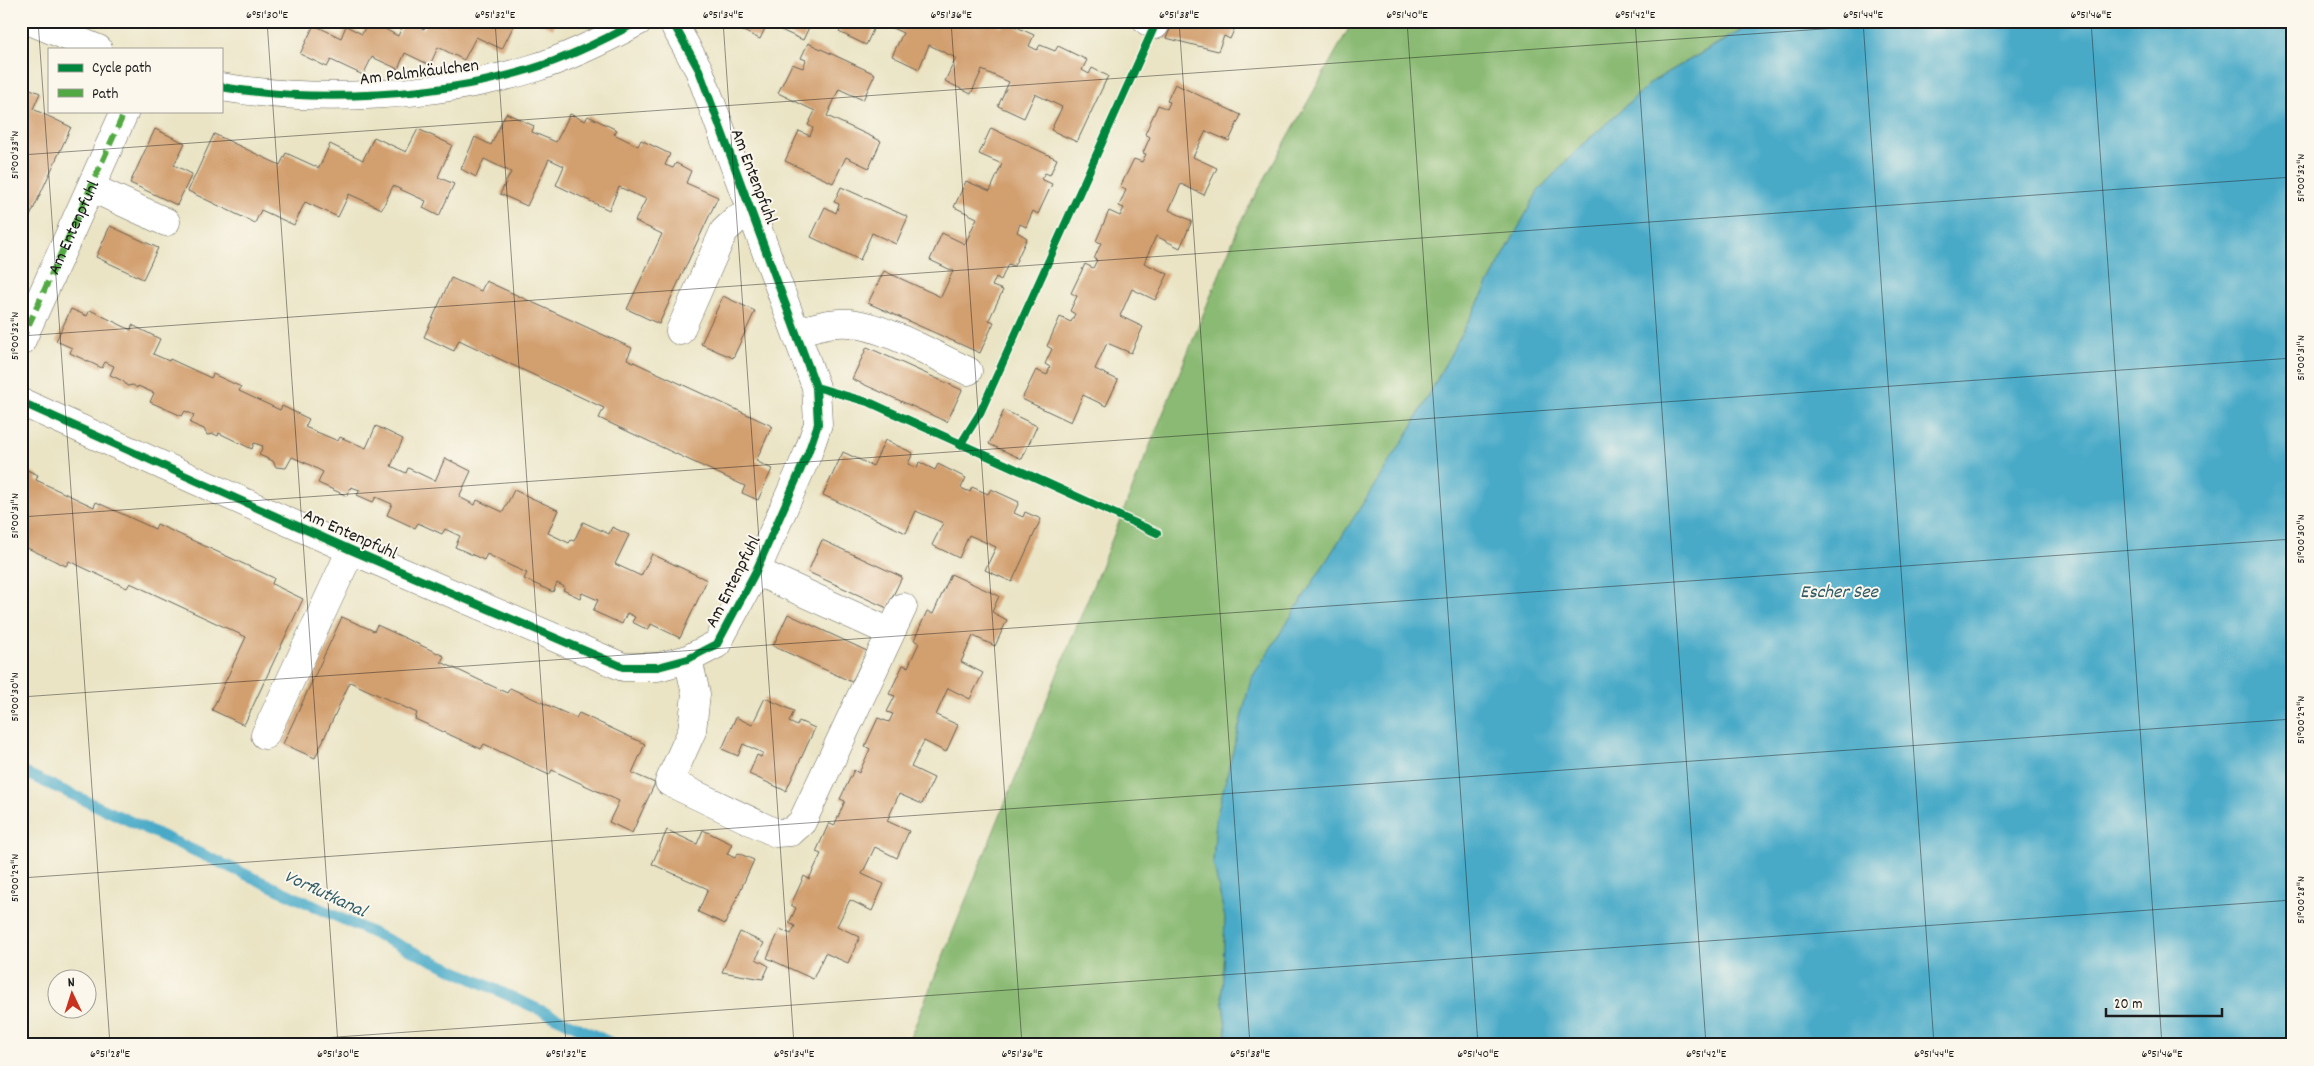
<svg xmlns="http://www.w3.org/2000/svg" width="2314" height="1066" viewBox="0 0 2314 1066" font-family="Dekko,sans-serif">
  <rect width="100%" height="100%" fill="#fbf7ec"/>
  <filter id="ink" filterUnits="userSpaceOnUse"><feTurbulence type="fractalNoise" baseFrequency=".02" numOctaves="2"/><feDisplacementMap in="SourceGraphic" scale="10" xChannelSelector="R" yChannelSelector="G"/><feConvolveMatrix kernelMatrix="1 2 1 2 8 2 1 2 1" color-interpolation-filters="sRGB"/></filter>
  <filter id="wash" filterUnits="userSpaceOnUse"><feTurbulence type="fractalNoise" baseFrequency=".0096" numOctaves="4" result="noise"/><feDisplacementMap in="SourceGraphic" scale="20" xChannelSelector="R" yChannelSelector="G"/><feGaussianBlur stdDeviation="1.12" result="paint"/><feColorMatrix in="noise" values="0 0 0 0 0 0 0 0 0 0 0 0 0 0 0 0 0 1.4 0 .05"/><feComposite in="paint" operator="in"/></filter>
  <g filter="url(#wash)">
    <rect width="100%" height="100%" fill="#eae4c5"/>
    <path fill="#8aba73" stroke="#536b48" d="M 1353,21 L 1761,21 L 1727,38 L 1653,81 L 1575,152 L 1538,191 L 1411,428 L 1251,679 L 1216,819 L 1213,861 L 1225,918 L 1222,995 L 1228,1045 L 907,1045 L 1241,221 Z"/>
    <path fill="#48aac8" stroke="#326372" d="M 1761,21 L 2293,21 L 2293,1045 L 1228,1045 L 1222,995 L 1225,918 L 1213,862 L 1216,819 L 1251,679 L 1411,428 L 1538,191 L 1575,152 L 1653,81 L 1728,38 Z"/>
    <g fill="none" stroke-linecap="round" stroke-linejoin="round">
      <path stroke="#48aac8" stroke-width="11" d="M 21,771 L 616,1045"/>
    </g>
    <g id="blocks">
      <path fill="#d29f6e" d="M 368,21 L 388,23 L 385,29 L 398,36 L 405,21 L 424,29 L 428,21 L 516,21 L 502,49 L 476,37 L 464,60 L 438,47 L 430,65 L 405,53 L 398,69 L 372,57 L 363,75 L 331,60 L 327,67 L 300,54 L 314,25 L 341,38 L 346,26 L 362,34 Z
        M 536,21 L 556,21 L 553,29 Z
        M 722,21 L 761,21 L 767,24 L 760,39 Z
        M 774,21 L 812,21 L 803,40 L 772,26 Z
        M 844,21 L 877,21 L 866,45 L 839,32 Z
        M 877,21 L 976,21 L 984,25 L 986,21 L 990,21 L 1002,27 L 1005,22 L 1034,35 L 1029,46 L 1037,50 L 1040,45 L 1055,51 L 1058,46 L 1087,60 L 1082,70 L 1089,74 L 1092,68 L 1108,76 L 1077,142 L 1051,130 L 1062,107 L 1035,94 L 1024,118 L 998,106 L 1009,82 L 982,70 L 971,94 L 945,81 L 956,58 L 929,45 L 919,69 L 892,56 L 903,33 Z
        M 1174,21 L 1238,21 L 1230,39 L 1224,36 L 1218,51 L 1166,38 Z
        M 808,43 L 875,74 L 863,100 L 839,89 L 827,116 L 881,141 L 869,168 L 846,157 L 833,183 L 785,161 L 799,131 L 810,136 L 813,128 L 808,125 L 815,111 L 778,93 L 792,64 L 803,68 L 806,60 L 801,58 Z
        M 1175,84 L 1241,115 L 1229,141 L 1206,131 L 1193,157 L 1217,168 L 1204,195 L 1181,184 L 1169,210 L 1192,221 L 1180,248 L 1156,236 L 1144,263 L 1168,274 L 1155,300 L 1132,289 L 1120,316 L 1143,327 L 1131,353 L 1107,343 L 1095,369 L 1118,380 L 1106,406 L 1083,395 L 1071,422 L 1022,399 L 1036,370 L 1047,375 L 1050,367 L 1045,364 L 1052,349 L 1047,346 L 1060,317 L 1071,322 L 1075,314 L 1070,311 L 1077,296 L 1071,293 L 1085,264 L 1093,268 L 1097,260 L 1094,259 L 1101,243 L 1096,241 L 1109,211 L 1120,216 L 1124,208 L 1119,206 L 1126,190 L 1120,187 L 1134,159 L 1142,162 L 1146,154 L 1143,153 L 1150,137 L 1145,134 L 1158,105 L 1167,109 L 1170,102 L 1167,101 Z
        M 21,85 L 40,93 L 33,109 L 71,127 L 21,236 Z
        M 506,113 L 534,126 L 532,132 L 556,142 L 570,114 L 585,121 L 588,116 L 617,130 L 614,134 L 638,146 L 641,140 L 670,154 L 665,165 L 673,168 L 676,163 L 691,171 L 686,183 L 718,197 L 659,324 L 627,309 L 662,234 L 635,221 L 646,199 L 619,187 L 609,210 L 556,185 L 564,166 L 549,159 L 527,206 L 500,194 L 511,172 L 484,159 L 476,177 L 461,169 L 475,137 L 491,145 Z
        M 991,128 L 1057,159 L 1050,175 L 1045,173 L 1041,179 L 1052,184 L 1038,214 L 1033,211 L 1026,227 L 1020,224 L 1017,232 L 1027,238 L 1014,266 L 1008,264 L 1001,280 L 996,277 L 992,286 L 1003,290 L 989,320 L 994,322 L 980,353 L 868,303 L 884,271 L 941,297 L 953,271 L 930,260 L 942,233 L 965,244 L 977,218 L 954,207 L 966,181 L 990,191 L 1002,164 L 979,154 Z
        M 155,129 L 185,143 L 174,165 L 192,174 L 177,205 L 130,183 Z
        M 418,129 L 452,145 L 438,177 L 454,184 L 439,216 L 423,208 L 426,201 L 393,186 L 382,209 L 349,194 L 338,217 L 305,202 L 294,225 L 261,210 L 255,223 L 188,191 L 214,134 L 280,165 L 286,153 L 319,168 L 330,144 L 363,160 L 374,137 L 406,152 Z
        M 841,187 L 908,217 L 896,244 L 872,233 L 860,260 L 811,237 L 825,207 L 836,213 L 839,204 L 834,202 Z
        M 110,226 L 158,248 L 143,279 L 96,257 Z
        M 451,278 L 481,291 L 486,281 L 632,348 L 627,359 L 772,426 L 756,461 L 772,469 L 758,500 L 742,493 L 745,486 L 599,418 L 604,408 L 459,340 L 454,351 L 424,337 Z
        M 723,296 L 755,311 L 733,358 L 701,344 Z
        M 71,309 L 87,316 L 90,310 L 131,330 L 132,325 L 160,339 L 153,354 L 169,361 L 170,359 L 211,378 L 213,374 L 241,387 L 239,391 L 280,410 L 282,406 L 309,419 L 305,427 L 338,441 L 340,437 L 366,448 L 376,426 L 403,439 L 391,466 L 406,473 L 408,468 L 435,481 L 445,458 L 471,471 L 459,497 L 475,505 L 477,500 L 503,512 L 514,490 L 558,510 L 548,533 L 569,543 L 571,540 L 574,541 L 583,522 L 609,534 L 612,527 L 629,535 L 615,564 L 641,576 L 652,554 L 707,580 L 680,638 L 651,624 L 648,630 L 632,622 L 635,617 L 627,613 L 622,624 L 593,611 L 598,600 L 582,593 L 580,598 L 563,590 L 565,587 L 557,583 L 553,592 L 524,579 L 527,573 L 511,566 L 487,554 L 484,560 L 455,547 L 460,536 L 445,529 L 442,534 L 418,523 L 415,528 L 387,515 L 392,504 L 376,497 L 373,502 L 357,495 L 360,490 L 351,487 L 347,496 L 318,483 L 323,472 L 308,464 L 292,457 L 286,468 L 276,467 L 273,461 L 259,455 L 263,446 L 254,443 L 252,449 L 219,433 L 218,436 L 214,434 L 207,435 L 204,429 L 190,423 L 194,415 L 185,411 L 182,416 L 150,402 L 154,393 L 138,386 L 137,388 L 133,385 L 127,386 L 123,381 L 110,375 L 114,366 L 105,362 L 102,368 L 70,353 L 72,348 L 56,341 Z
        M 867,347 L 962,390 L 947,422 L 852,379 Z
        M 1004,410 L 1037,426 L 1022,459 L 989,444 Z
        M 885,440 L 913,453 L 908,464 L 917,468 L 919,462 L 935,470 L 938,464 L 966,478 L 961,488 L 970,492 L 972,487 L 988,494 L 991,489 L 1019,502 L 1014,513 L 1023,517 L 1025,512 L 1041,519 L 1012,582 L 985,570 L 996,547 L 969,535 L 959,558 L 932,545 L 943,523 L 916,511 L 906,533 L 823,495 L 843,452 L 873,466 Z
        M 21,467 L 38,475 L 36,480 L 94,507 L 96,502 L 155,529 L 157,524 L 274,578 L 272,584 L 303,599 L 244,725 L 212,710 L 246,637 L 130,583 L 127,588 L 69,561 L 66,566 L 21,545 Z
        M 822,540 L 902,577 L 887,608 L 808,572 Z
        M 951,574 L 999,596 L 992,612 L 1007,620 L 995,646 L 973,636 L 961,662 L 983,673 L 970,699 L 948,688 L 936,715 L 958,725 L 946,752 L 924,741 L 911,767 L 934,778 L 922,804 L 899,794 L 887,821 L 909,831 L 897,858 L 875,847 L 862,874 L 884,884 L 872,911 L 850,900 L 837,926 L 860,937 L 848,963 L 825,953 L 813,979 L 767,958 L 780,929 L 791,934 L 795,926 L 789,923 L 796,908 L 791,905 L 804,876 L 809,879 L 821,854 L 816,852 L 829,823 L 834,826 L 845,801 L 840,799 L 854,770 L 859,773 L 870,749 L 865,746 L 878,718 L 889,722 L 893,714 L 887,712 L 895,696 L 889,694 L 903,665 L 908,667 L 919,643 L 914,640 L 927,611 L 933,614 Z
        M 788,614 L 867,651 L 852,682 L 773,646 Z
        M 342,617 L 374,631 L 377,625 L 444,656 L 441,662 L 507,693 L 510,688 L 576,718 L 579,713 L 645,744 L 632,773 L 655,783 L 632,833 L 609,822 L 619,801 L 552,770 L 549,775 L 484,744 L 481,749 L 415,719 L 417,713 L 350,682 L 315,758 L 283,744 Z
        M 765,698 L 794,711 L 789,722 L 797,726 L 799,721 L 815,728 L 786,791 L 749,774 L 757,755 L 761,757 L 763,753 L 743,744 L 738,756 L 722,749 L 736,717 L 752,725 Z
        M 667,830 L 697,844 L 703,830 L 732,844 L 727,854 L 735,858 L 738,853 L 754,860 L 725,924 L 698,912 L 708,889 L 652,864 Z
        M 740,932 L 764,943 L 756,959 L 769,966 L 763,979 L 722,972 Z"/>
    </g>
  </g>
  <g filter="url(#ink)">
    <use href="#blocks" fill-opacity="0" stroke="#646257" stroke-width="1"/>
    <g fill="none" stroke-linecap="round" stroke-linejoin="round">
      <g stroke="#646257" stroke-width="29">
        <path id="minor" d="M 30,21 L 98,49
          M 1147,21 L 1155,25
          M 221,87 C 315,103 440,97 531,69 C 568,58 604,40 639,21
          M 92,188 L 166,222
          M 680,331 L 724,231 L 736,220 L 753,212
          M 796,332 C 813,328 832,321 850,323 C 886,327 935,356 968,371
          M 21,342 L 125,111
          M 21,402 L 351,550 L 623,667 L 658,667 L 688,659 L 717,644 L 756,571 L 808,453 L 818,424 L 816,387 L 699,70 L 672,21
          M 756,571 L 890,632
          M 688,659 L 696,694 L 692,731 L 669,782 L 776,833 L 791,832 L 802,822 L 903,607
          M 265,735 L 351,550"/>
      </g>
      <use href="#minor" stroke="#fff" stroke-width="28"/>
      <path stroke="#52a943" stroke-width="6" stroke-dasharray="12 6" stroke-linecap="butt" id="s1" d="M 21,342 L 125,111"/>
      <g stroke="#fbf7ec" stroke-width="11">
        <path id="cycleway" d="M 221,87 C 315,103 440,97 531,69 C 568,58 604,40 639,21
          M 816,387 L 871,403 L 1157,533
          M 21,402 L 351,550 L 623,667 L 658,667 L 688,659 L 717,644 L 756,571 L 808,453 L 818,424 L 816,387 L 699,70 L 672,21
          M 960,445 L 980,413 L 1155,25"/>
      </g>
      <use href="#cycleway" stroke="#00873e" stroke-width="8"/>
    </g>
  </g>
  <path fill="none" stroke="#1c1c1c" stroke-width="1" stroke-opacity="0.45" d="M 38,21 L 110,1045M 267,21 L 338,1045M 495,21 L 566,1045M 723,21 L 794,1045M 951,21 L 1022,1045M 1179,21 L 1250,1045M 1407,21 L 1478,1045M 1635,21 L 1706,1045M 1863,21 L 1934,1045M 2091,21 L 2162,1045M 21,155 L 1937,21M 21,336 L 2293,177M 21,517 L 2293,358M 21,697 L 2293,539M 21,878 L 2293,719M 223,1045 L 2293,900"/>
  <g text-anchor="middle" stroke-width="4" stroke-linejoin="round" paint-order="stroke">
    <g font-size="18" fill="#1c1c1c" stroke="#fbf7ec">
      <text transform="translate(419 71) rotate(-7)" y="6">Am Palmkäulchen</text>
      <text transform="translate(755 176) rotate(69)" y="6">Am Entenpfuhl</text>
      <text dy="6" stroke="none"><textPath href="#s1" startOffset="126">Am Entenpfuhl</textPath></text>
      <text transform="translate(351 533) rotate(24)" y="6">Am Entenpfuhl</text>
      <text transform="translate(732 581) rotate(-63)" y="6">Am Entenpfuhl</text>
    </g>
    <g font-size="19" font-style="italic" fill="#305c69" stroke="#fbf7ec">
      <text x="1839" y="597">Escher See</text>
      <text transform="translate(326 892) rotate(25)" y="7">Vorflutkanal</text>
    </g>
  </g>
  <rect width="2314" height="1066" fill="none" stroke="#fbf7ec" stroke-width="55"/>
  <rect x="48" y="48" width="175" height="65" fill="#fbf7ec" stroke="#a29f99"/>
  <rect x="58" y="64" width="25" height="8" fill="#00873e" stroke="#a29f99"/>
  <text x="92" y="72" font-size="15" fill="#1c1c1c">Cycle path</text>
  <rect x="58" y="89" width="25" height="8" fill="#52a943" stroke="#a29f99"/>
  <text x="92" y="98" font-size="15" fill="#1c1c1c">Path</text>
  <g transform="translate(72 994) rotate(356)"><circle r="24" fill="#fbf7ec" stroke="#a29f99"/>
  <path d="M0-4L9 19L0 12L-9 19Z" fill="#c8321e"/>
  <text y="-8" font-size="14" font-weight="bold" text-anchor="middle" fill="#1c1c1c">N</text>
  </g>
  <path d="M2106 1008v8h116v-8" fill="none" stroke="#1c1c1c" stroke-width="2.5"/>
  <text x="2114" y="1008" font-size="15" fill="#1c1c1c" stroke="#fbf7ec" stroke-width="4" paint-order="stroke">20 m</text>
  <rect x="28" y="28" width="2258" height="1010" fill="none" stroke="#1c1c1c" stroke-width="2"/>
  <g font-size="12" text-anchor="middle" fill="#1c1c1c">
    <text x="267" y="18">6°51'30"E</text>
    <text x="495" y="18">6°51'32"E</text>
    <text x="723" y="18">6°51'34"E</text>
    <text x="951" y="18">6°51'36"E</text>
    <text x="1179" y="18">6°51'38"E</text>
    <text x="1407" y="18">6°51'40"E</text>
    <text x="1635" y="18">6°51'42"E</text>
    <text x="1863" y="18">6°51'44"E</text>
    <text x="2091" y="18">6°51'46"E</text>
    <text transform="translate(14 155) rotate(-90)" y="4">51°00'33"N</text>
    <text transform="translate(2300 178) rotate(-90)" y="4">51°00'32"N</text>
    <text transform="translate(14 336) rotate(-90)" y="4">51°00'32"N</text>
    <text transform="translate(2300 358) rotate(-90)" y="4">51°00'31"N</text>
    <text transform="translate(14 516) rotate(-90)" y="4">51°00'31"N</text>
    <text transform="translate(2300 539) rotate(-90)" y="4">51°00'30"N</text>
    <text transform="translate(14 697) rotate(-90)" y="4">51°00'30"N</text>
    <text transform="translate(2300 720) rotate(-90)" y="4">51°00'29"N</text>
    <text transform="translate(14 878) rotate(-90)" y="4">51°00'29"N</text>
    <text transform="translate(2300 900) rotate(-90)" y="4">51°00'28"N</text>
    <text x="110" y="1057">6°51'28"E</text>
    <text x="338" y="1057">6°51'30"E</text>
    <text x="566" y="1057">6°51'32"E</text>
    <text x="794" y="1057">6°51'34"E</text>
    <text x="1022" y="1057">6°51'36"E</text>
    <text x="1250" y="1057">6°51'38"E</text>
    <text x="1478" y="1057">6°51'40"E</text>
    <text x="1706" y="1057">6°51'42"E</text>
    <text x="1934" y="1057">6°51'44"E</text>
    <text x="2162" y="1057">6°51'46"E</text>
  </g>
</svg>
